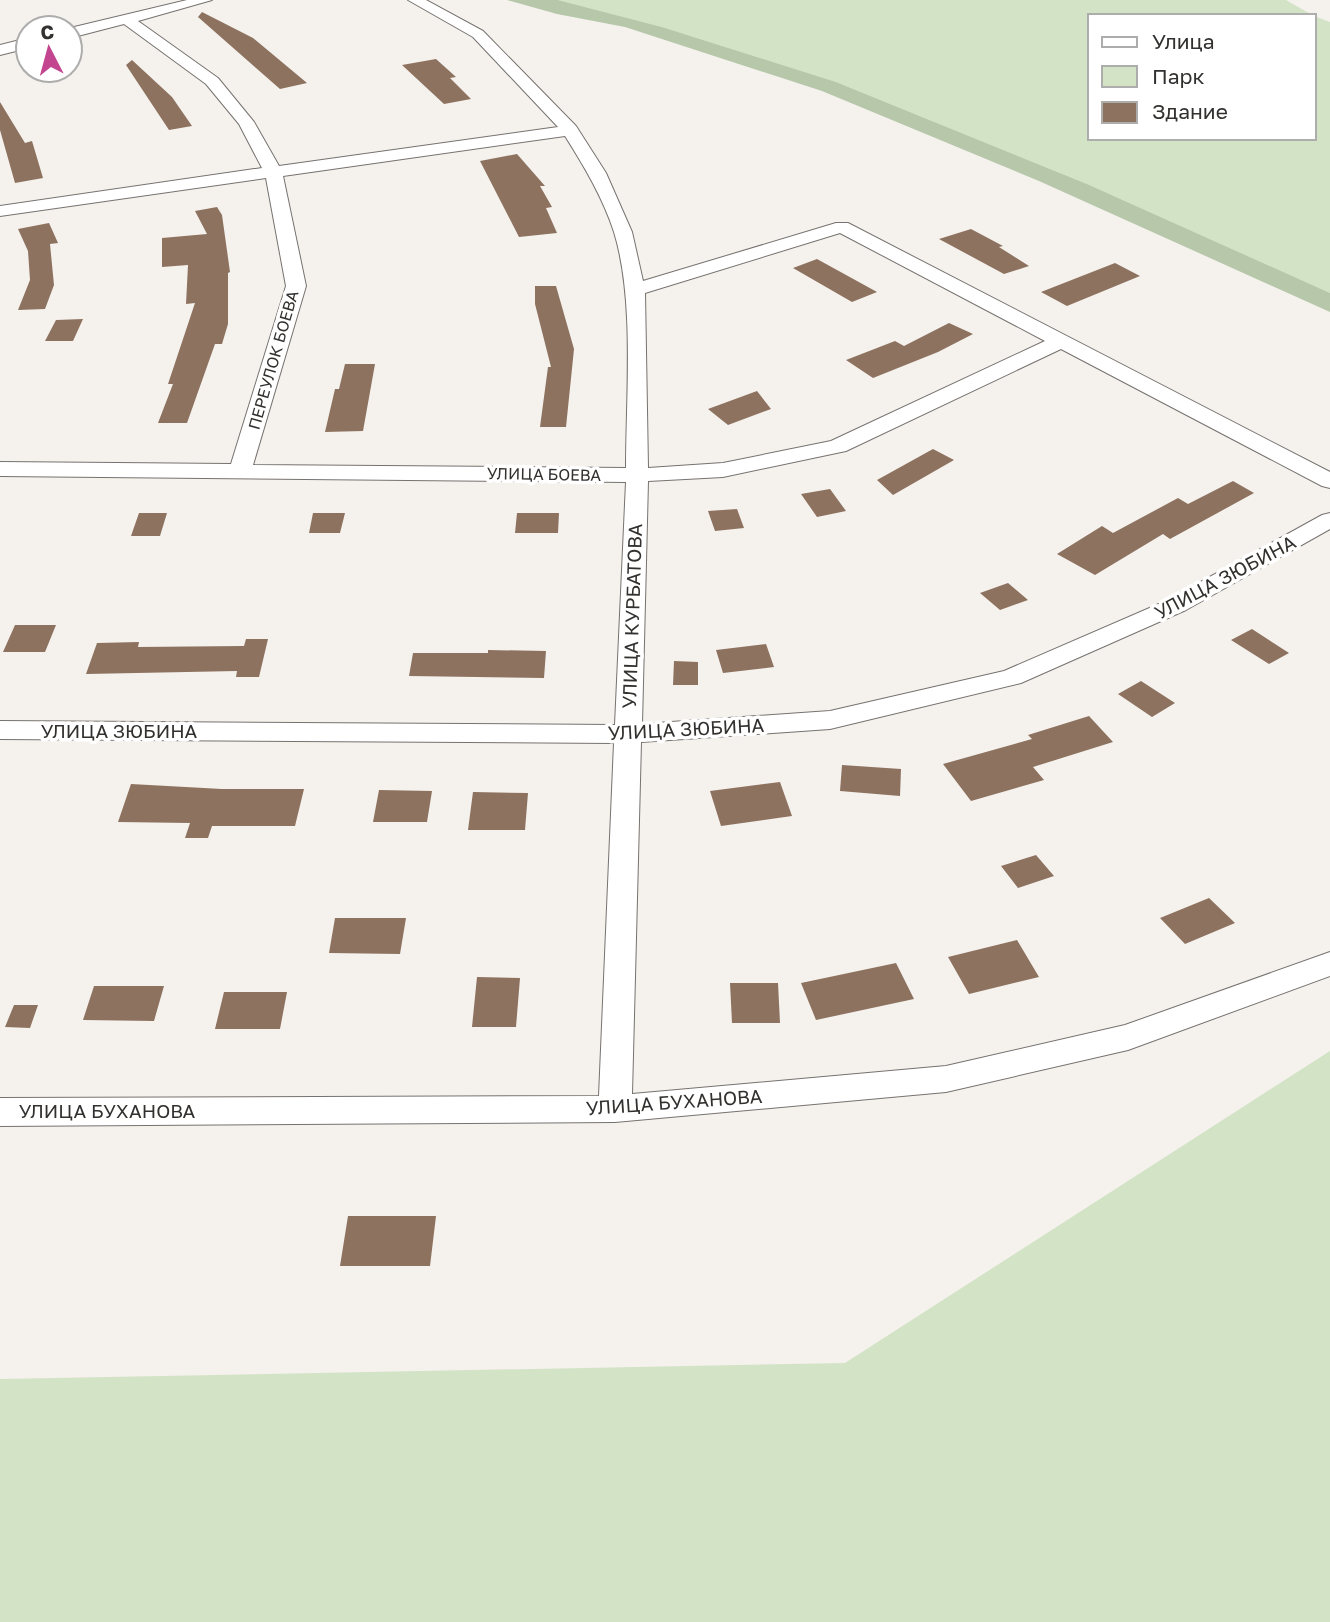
<svg xmlns="http://www.w3.org/2000/svg" width="1330" height="1622" viewBox="0 0 1330 1622" font-family="'Golos Text',sans-serif">
  <rect width="100%" height="100%" fill="#f5f1ed"/>
  <path fill="#d2e3c6" d="M 558,0 L 1286,0 L 1314,16 L 1090,16 L 1090,138 L 1314,138 L 1314,16 L 1330,22 L 1330,293 L 1087,184 L 836,82 L 662,27 Z
    M 1330,1051 L 1330,1622 L 0,1622 L 0,1379 L 845,1363 Z"/>
  <path fill="#b6c7aa" d="M 507,0 L 558,0 L 662,27 L 836,82 L 1087,184 L 1330,293 L 1330,312 L 1039,181 L 822,91 L 625,27 L 557,14 Z"/>
  <path fill="#8d725f" d="M 202,12 L 253,38 L 307,83 L 280,89 L 198,17 Z
    M 436,59 L 456,77 L 450,78 L 471,99 L 444,104 L 402,65 Z
    M 132,60 L 172,97 L 192,126 L 169,130 L 126,65 Z
    M 0,102 L 25,143 L 32,141 L 43,178 L 15,183 L 0,130 Z
    M 517,154 L 545,186 L 540,186 L 552,207 L 546,208 L 557,233 L 519,237 L 480,161 Z
    M 217,207 L 222,215 L 230,272 L 228,273 L 228,324 L 222,344 L 215,344 L 187,423 L 158,423 L 173,384 L 168,384 L 195,303 L 186,304 L 188,265 L 162,267 L 162,238 L 207,234 L 195,211 Z
    M 49,223 L 58,243 L 50,244 L 54,285 L 45,309 L 18,310 L 30,280 L 28,251 L 18,229 Z
    M 971,229 L 1003,246 L 999,247 L 1029,266 L 1004,274 L 939,239 Z
    M 817,259 L 877,292 L 852,302 L 793,268 Z
    M 1115,263 L 1140,276 L 1067,306 L 1041,292 Z
    M 535,286 L 556,286 L 574,349 L 566,427 L 540,427 L 548,367 L 551,367 L 535,304 Z
    M 83,319 L 73,341 L 45,341 L 56,320 Z
    M 949,323 L 973,334 L 938,352 L 873,378 L 846,360 L 895,341 L 904,346 Z
    M 345,364 L 375,364 L 363,431 L 325,432 L 335,389 L 339,389 Z
    M 757,391 L 771,409 L 728,425 L 708,409 Z
    M 933,449 L 954,460 L 893,495 L 877,480 Z
    M 1233,481 L 1254,493 L 1170,539 L 1163,534 L 1095,575 L 1057,554 L 1102,526 L 1113,533 L 1178,498 L 1188,504 Z
    M 830,489 L 846,511 L 817,517 L 801,494 Z
    M 737,509 L 744,528 L 715,531 L 708,511 Z
    M 139,513 L 167,513 L 160,536 L 131,536 Z
    M 313,513 L 345,513 L 340,533 L 309,533 Z
    M 517,513 L 559,513 L 558,533 L 515,533 Z
    M 1008,583 L 1028,600 L 1000,610 L 980,593 Z
    M 15,625 L 56,625 L 45,652 L 3,652 Z
    M 1252,629 L 1289,653 L 1269,664 L 1231,640 Z
    M 246,639 L 268,639 L 259,677 L 236,677 L 237,671 L 86,674 L 97,643 L 139,642 L 138,647 L 244,646 Z
    M 766,644 L 774,667 L 723,673 L 716,650 Z
    M 488,650 L 546,651 L 544,678 L 409,676 L 413,653 L 488,653 Z
    M 674,661 L 698,662 L 698,685 L 673,685 Z
    M 1141,681 L 1175,703 L 1152,717 L 1118,694 Z
    M 1089,716 L 1113,742 L 1033,767 L 1044,780 L 971,801 L 943,764 L 1032,739 L 1028,735 Z
    M 842,765 L 901,769 L 900,796 L 840,791 Z
    M 780,782 L 792,816 L 721,826 L 710,791 Z
    M 131,784 L 222,789 L 304,789 L 295,826 L 212,826 L 208,838 L 185,838 L 190,823 L 118,822 Z
    M 379,790 L 432,791 L 427,822 L 373,822 Z
    M 473,792 L 528,793 L 525,830 L 468,830 Z
    M 1036,855 L 1054,876 L 1018,888 L 1001,866 Z
    M 1209,898 L 1235,923 L 1185,944 L 1160,918 Z
    M 335,918 L 406,918 L 400,954 L 329,953 Z
    M 1017,940 L 1039,977 L 969,994 L 948,957 Z
    M 896,963 L 914,999 L 816,1020 L 801,983 Z
    M 477,977 L 520,978 L 516,1027 L 472,1027 Z
    M 730,983 L 778,983 L 780,1023 L 732,1023 Z
    M 94,986 L 164,986 L 154,1021 L 83,1020 Z
    M 224,992 L 287,992 L 280,1029 L 215,1029 Z
    M 14,1005 L 38,1005 L 30,1028 L 5,1027 Z
    M 348,1216 L 436,1216 L 430,1266 L 340,1266 Z"/>
  <g fill="none" stroke-linecap="round" stroke-linejoin="round">
    <g stroke="#76726f" stroke-width="2">
      <path id="minor" d="M 187,0 L 212,0 L 138,21 L 218,78 L 254,122 L 279,166 L 558,127 L 473,37 L 408,0 L 426,0 L 483,31 L 576,126 L 606,173 L 632,232 L 643,281 L 836,223 L 848,223 L 1330,472 L 1330,488 L 1322,486 L 1061,349 L 846,451 L 723,477 L 648,481 L 642,724 L 830,711 L 1004,671 L 1168,600 L 1322,515 L 1330,513 L 1330,529 L 1186,610 L 1021,683 L 830,729 L 641,742 L 632,1094 L 946,1066 L 1125,1025 L 1330,952 L 1330,976 L 1128,1050 L 946,1092 L 615,1122 L 0,1126 L 0,1098 L 599,1096 L 614,743 L 0,739 L 0,721 L 615,725 L 626,482 L 0,476 L 0,462 L 231,464 L 286,286 L 266,178 L 0,216 L 0,206 L 262,168 L 239,124 L 206,84 L 124,24 L 70,38 L 70,28 ZM 565,136 C 584,166 603,198 614,232 C 635,300 626,396 626,468 L 253,465 L 306,286 L 283,176 ZM 840,233 L 1045,341 L 831,441 L 723,463 L 648,468 L 645,293 Z
        M 28,38 L 28,48 L 0,55 L 0,45 Z"/>
    </g>
    <use href="#minor" fill="#fff" fill-rule="evenodd"/>
  </g>
  <g text-anchor="middle" stroke-width="7" stroke-linejoin="round" paint-order="stroke">
    <g font-size="16" fill="#32312f" stroke="#fff">
      <text transform="translate(273 360) rotate(-74)" y="6">ПЕРЕУЛОК БОЕВА</text>
      <text transform="translate(544 474) rotate(1)" y="6">УЛИЦА БОЕВА</text>
    </g>
    <g font-size="19" fill="#32312f" stroke="#fff">
      <text transform="translate(1225 577) rotate(-28)" y="7">УЛИЦА ЗЮБИНА</text>
      <text transform="translate(632 616) rotate(-88)" y="7">УЛИЦА КУРБАТОВА</text>
      <text transform="translate(686 729) rotate(-3)" y="7">УЛИЦА ЗЮБИНА</text>
      <text x="119" y="738">УЛИЦА ЗЮБИНА</text>
      <text transform="translate(674 1102) rotate(-4)" y="7">УЛИЦА БУХАНОВА</text>
      <text x="107" y="1118">УЛИЦА БУХАНОВА</text>
    </g>
  </g>
  <rect x="1088" y="14" width="228" height="126" fill="#ffffff" stroke="#adadac" stroke-width="2"/>
  <rect x="1102" y="37" width="35" height="10" fill="#ffffff" stroke="#adadac" stroke-width="2"/>
  <text x="1152" y="49" font-size="21" fill="#32312f">Улица</text>
  <rect x="1102" y="66" width="35" height="21" fill="#d2e3c6" stroke="#adadac" stroke-width="2"/>
  <text x="1152" y="84" font-size="21" fill="#32312f">Парк</text>
  <rect x="1102" y="102" width="35" height="21" fill="#8d725f" stroke="#adadac" stroke-width="2"/>
  <text x="1152" y="119" font-size="21" fill="#32312f">Здание</text>
  <g transform="translate(49 49) rotate(354)"><circle r="33" fill="#ffffff" stroke="#adadac" stroke-width="2"/>
  <path d="M0-5L12 26L0 18L-12 26Z" fill="#c3448f"/>
  <text y="-10" font-size="19" font-weight="bold" text-anchor="middle" fill="#32312f">С</text>
  </g>
</svg>
